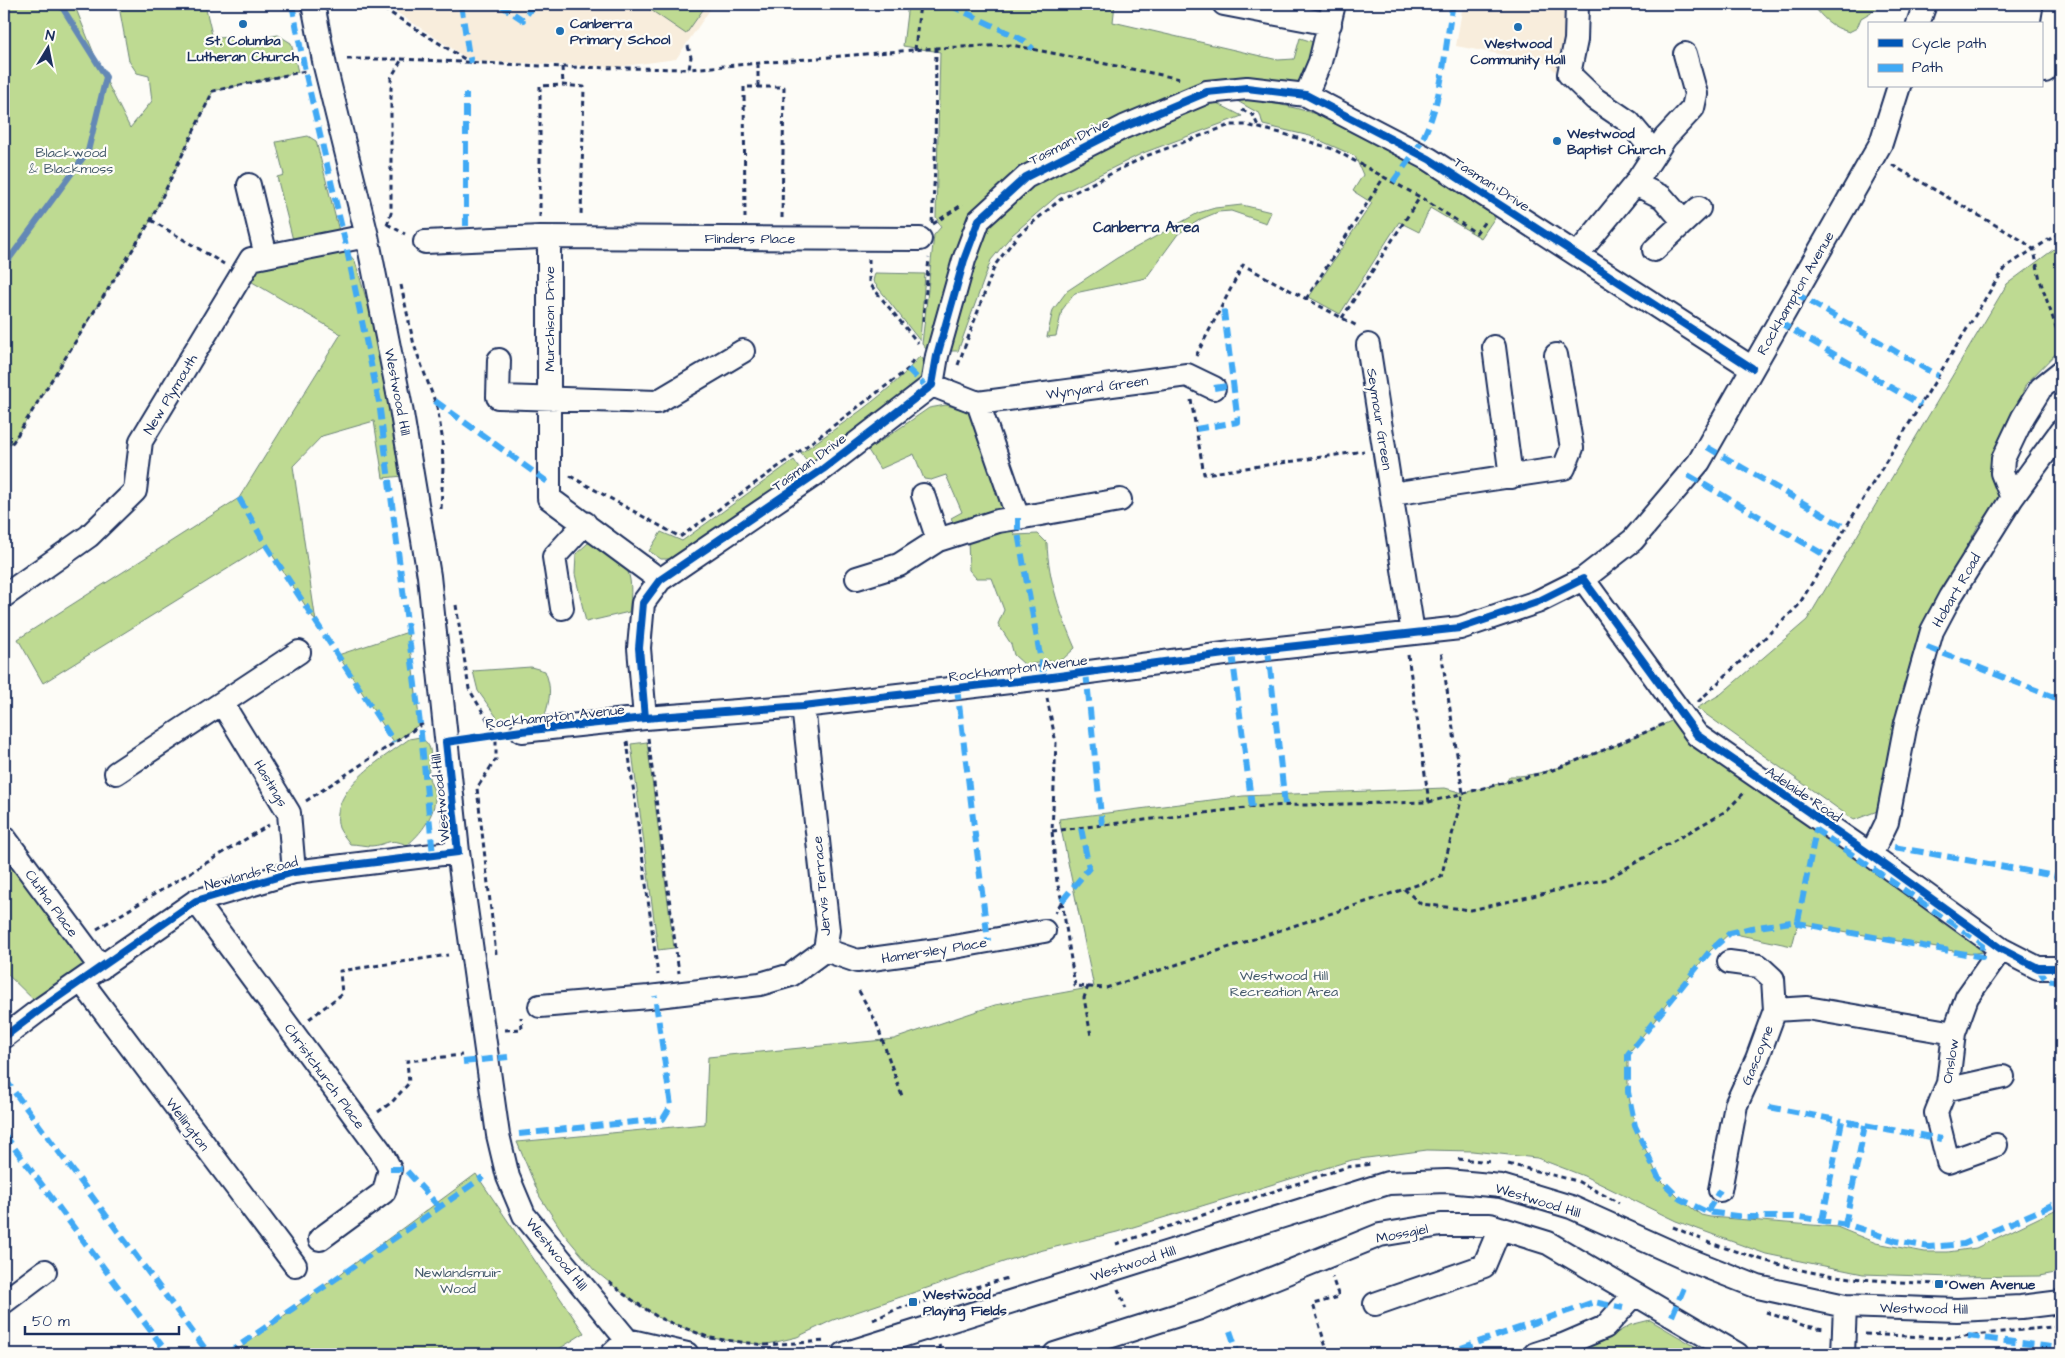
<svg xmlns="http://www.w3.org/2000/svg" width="2065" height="1358" viewBox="0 0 2065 1358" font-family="'Architects Daughter',sans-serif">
  <rect width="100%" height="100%" fill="#fdfcf7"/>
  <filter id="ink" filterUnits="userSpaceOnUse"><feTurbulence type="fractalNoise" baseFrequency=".02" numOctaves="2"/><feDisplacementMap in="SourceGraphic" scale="10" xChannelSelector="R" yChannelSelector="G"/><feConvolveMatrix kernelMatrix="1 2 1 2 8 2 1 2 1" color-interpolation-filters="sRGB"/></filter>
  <g filter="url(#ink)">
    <path fill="#f8eddc" d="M 384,4 L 714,4 L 676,59 L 617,67 L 471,61 Z
      M 1463,4 L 1534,4 L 1534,7 L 1568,10 L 1559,75 L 1547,63 L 1456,46 Z"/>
    <path fill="#beda92" stroke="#6c8478" d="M 4,4 L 74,4 L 99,66 L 130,128 L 152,101 L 149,76 L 137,73 L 129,61 L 120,12 L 121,4 L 205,5 L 213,39 L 233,36 L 234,43 L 278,35 L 291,43 L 298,72 L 213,91 L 151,220 L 13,442 L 4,448 Z
      M 642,4 L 707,4 L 686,34 Z
      M 908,4 L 1115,4 L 1113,22 L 1278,60 L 1294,59 L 1300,38 L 1320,44 L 1306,82 L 1287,88 L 1230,77 L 1197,88 L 972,216 L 931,355 L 922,344 L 934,235 L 941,227 L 936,217 L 940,52 L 903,46 Z
      M 1812,4 L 1885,4 L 1861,18 L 1857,28 L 1849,32 C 1831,27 1823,18 1812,4 Z
      M 1207,98 L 1242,116 L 1143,153 L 1058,195 L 1012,235 L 991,260 L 958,351 L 949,351 L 960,305 L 986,226 L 1028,181 Z
      M 1232,98 C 1260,101 1291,105 1318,115 C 1381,140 1439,179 1498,213 L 1481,238 L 1430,208 L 1419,232 L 1399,222 L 1340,314 L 1309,297 L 1372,203 L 1353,191 L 1363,175 L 1355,156 L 1310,136 L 1263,125 L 1260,114 Z
      M 308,136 L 316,141 L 340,235 L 294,244 L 277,177 L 284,175 L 276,142 Z
      M 1242,205 L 1271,212 L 1266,223 L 1231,211 L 1218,212 L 1201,219 L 1178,234 L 1146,278 L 1075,293 L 1062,310 L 1056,336 L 1047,337 L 1053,310 L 1067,291 L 1117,258 L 1198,213 L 1215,208 Z
      M 2061,244 L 2061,348 L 2026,384 L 1996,459 L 2002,496 L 1978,526 L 1941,594 L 1880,810 L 1854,820 L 1697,708 L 1721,694 L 1807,620 L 2007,284 Z
      M 345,250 L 355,261 L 381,349 L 403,476 L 383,478 L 374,421 L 322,436 L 293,466 L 316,622 L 266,545 L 43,683 L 18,639 L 239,498 L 341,334 L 247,279 L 259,266 Z
      M 875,273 L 925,274 L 920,341 L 873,281 Z
      M 920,356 L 928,365 L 915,389 L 811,468 L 801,453 C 842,423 888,396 920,356 Z
      M 946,405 L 967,411 L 982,421 L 1009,505 L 998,518 L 954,524 L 951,518 L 962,512 L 946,475 L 931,480 L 924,479 L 914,454 L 880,469 L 868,450 L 929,408 Z
      M 794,460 L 803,473 L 672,559 L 661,559 L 649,551 L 661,532 L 682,541 Z
      M 1010,527 L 1015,535 L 1038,534 L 1047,543 C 1048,579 1061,616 1075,648 L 1063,659 L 1025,665 L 1014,655 L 1011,644 L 998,624 L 1004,610 L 992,578 L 976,578 L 969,570 L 968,537 Z
      M 588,543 C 628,552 635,574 629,612 L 586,622 L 575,574 L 576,554 Z
      M 408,632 L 420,724 L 394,742 L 338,655 Z
      M 531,667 L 545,671 C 552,688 550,699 545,715 L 535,722 L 498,719 L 478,691 L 473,671 Z
      M 1682,716 L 2001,949 L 1970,954 L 1798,923 L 1792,946 L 1730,933 L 1710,951 L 1628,1054 L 1628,1092 L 1635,1126 L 1658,1177 L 1680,1199 L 1701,1215 L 1710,1217 L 1837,1227 L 1876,1243 L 1925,1252 L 1948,1252 L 1976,1248 L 2061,1207 L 2061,1272 L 2039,1276 L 1952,1277 L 1863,1274 L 1766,1254 L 1676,1221 L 1584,1176 L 1537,1158 L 1472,1151 L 1427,1150 L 1352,1160 L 1117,1232 L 1027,1254 L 833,1320 L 797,1337 L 764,1345 L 710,1338 L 659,1318 L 625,1295 L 594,1270 L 564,1234 L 540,1197 L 517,1142 L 705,1124 L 708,1057 L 894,1039 L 995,1005 L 1094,987 L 1059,819 L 1243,796 L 1445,788 L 1463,793 L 1506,782 L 1510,776 C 1536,777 1559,767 1583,758 C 1617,746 1649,731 1682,716 Z
      M 420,737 C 438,749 427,760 429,776 C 429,782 434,788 435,795 C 436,814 421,834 407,845 C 388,837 388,845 371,846 C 365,846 357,844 350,844 C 347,839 341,833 339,828 C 328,789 384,758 409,739 Z
      M 647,742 L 674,948 L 658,950 L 631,744 Z
      M 4,837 L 101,968 L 42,1008 L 4,971 Z
      M 476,1174 L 584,1333 L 559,1349 L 556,1354 L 232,1354 Z
      M 1650,1320 L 1708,1354 L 1565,1354 L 1602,1342 L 1630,1325 Z"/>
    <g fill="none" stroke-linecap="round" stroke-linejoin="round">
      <path stroke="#6488b6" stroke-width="6" d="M 4,266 L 88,151 L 106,77 L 60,4"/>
      <g stroke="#1b2f5e" stroke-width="26">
        <path id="minor" d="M 313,4 L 325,66 L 367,236 L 401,408 L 429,576 L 458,852 L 498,1135 L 508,1177 L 524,1215 L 627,1340 L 687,1354
          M 1224,4 L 1330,24
          M 1577,4 L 1576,40 L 1569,74 L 1595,99 L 1629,122 L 1655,153
          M 1918,24 L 1925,4
          M 2045,71 L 2056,4
          M 1306,95 L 1320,62 L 1334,4
          M 1635,184 L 1662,197 L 1684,222
          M 249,185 L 266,256
          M 549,238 L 549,498 L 660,580
          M 425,242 L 540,237 L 920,239
          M 1654,250 L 1699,208
          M 1577,255 L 1635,184 L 1665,138 L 1693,108 L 1696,94 L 1685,54
          M 1368,345 L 1413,633
          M 1494,347 L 1511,477
          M 499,360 L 498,397 L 657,402 L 743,351
          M 978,403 L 1187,375 L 1214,388
          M 1392,494 L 1564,468 L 1572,448 L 1556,355
          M 923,495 L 938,540
          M 2012,498 L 2002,473 L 2003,459 L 2023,417 L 2041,388 L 2061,372
          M 1018,518 L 1120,500
          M 857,578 L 899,565 L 938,540 L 998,521 L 1018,518 L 978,403 L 932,385
          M 1583,579 L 1697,735 L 1871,855 L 2001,949 L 2038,968 L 2061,968
          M 4,596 L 89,536 L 135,491 L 141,441 L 251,259 L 367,236
          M 562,608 L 554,557 L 585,523
          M 222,703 L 289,813 L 294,872
          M 645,718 L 639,648 L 643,603 L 660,580 L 823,469 L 932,385 L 937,356 L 964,260 L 979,220 L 1026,177 L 1124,127 L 1207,92 L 1247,88 L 1306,95 L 1429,159 L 1752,368
          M 522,731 L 645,718 L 803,706 L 1044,678 L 1232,653 L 1460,628 L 1537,602 L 1583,579 L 1633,540 L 1699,462 L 1881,143 L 1899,86
          M 116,773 L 299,652
          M 4,837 L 101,968
          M 1871,855 L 1887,822 L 1906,723 L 1932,631 L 1950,597 L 2012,498 L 2061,431
          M 196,901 L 381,1152 L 390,1169 L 384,1192 L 320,1239
          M 825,950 L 857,961 L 937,950 L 1044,931
          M 1729,962 L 1759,966 L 1773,979 L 1775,1010
          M 82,982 L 295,1265
          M 540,1006 L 649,997 L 760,984 L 791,975 L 825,950 L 828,930 L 803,706
          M 4,1037 L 42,1008 L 196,901 L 294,872 L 458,852
          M 1945,1090 L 2003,1077
          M 1996,1145 L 1948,1162 L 1936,1113 L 1948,1083 L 1954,1033 L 1967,997 L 2001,949
          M 1720,1190 L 1736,1105 L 1757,1059 L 1775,1010 L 1807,1008 L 1954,1033
          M 4,1302 L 45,1271
          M 1375,1304 L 1484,1266 L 1500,1228
          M 612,1354 L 627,1340
          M 844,1354 L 1388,1183 L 1447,1181 L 1501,1186 L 1571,1207 L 1682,1257 L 1758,1287 L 1845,1306 L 1957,1310 L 2021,1307 L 2061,1302
          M 1055,1354 L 1200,1308 L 1380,1235 L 1441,1225 L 1490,1225 L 1548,1243 L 1737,1354
          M 1535,1354 L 1563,1345 L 1605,1327 L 1635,1294
          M 1843,1354 L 1845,1306"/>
      </g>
      <path stroke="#1b2f5e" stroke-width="3" stroke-dasharray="5 4" stroke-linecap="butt" d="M 376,4 L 471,63
        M 688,46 L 691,57 L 689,69 L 936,48 L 1012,45 L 1181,79
        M 915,50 L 920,4
        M 347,59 L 402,59 L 562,67 L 689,69
        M 758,63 L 758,87
        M 562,67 L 563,85
        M 1242,110 L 1253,115 L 1259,128
        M 1892,165 L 2023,241 L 2034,250 L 2040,280 L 2061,342
        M 540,217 L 540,86 L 563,85 L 584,87 L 581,216
        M 745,218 L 744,87 L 784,87 L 782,218
        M 151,220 L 224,264
        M 932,223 L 935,168 L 936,48
        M 387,224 L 405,234
        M 933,224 L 963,204
        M 387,225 L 391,213 L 391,78 L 402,59
        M 869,259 L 869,283 L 918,343
        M 401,285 L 414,345 L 437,407 L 442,436 L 443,468 L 441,510
        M 1306,299 L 1384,177
        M 1342,318 L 1420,197
        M 923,321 L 929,258
        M 1196,356 L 1243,265 L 1359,327
        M 958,365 L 995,265 L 1018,235 L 1061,199 L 1146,156 L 1230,125 L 1246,125 L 1281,133 L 1333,149 L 1420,197 L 1476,233 L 1486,220
        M 1191,400 L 1204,474 L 1364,451
        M 4,448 L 13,442 L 151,220 L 213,91 L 305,71
        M 570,476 L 680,537 L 796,454 L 903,373 L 908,369 L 914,358
        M 456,605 L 469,689 L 496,734 L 496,759 L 477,788 L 496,954
        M 1408,655 L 1429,802
        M 1047,698 L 1056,743 L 1052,831 L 1057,882 L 1062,901 L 1055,913
        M 1698,702 L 1798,606 L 1993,286 L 2007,266 L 2061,232
        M 648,738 L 679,973
        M 627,741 L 658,975
        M 306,801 L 424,723
        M 1052,831 L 1263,806 L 1429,802 L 1550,771 L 1609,748 L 1664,724
        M 1404,889 L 1421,904 L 1471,910 L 1607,879 L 1726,811 L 1745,792
        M 1062,901 L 1075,986 L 1106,988 L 1441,877 L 1463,793 L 1441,651
        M 97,929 L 269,825
        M 1088,986 L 1084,998 L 1091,1036
        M 859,991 L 876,1022 L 902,1096
        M 309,1019 L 342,994 L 340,971 L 448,955
        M 505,1030 L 522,1029 L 521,1017
        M 378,1112 L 392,1102 L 409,1083 L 407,1061 L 462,1055
        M 1458,1159 L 1492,1162
        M 1508,1164 L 1577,1181 L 1619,1203
        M 1673,1227 L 1701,1239
        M 1707,1242 C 1747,1255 1787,1269 1828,1275 C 1877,1282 1927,1283 1976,1286
        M 1116,1244 L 1347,1167 L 1372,1164
        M 609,1282 L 625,1295 L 659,1318 L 710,1338 L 764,1345 L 827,1341
        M 1118,1289 L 1126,1309
        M 1766,1312 L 1805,1326 L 1824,1329
        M 873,1320 L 897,1309 L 1008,1278
        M 1865,1334 L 1945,1338 L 2061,1326
        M 939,1345 L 942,1354
        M 569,1354 L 570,1354
        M 1328,1354 L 1313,1304 L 1339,1297 L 1332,1277"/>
      <use href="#minor" stroke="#fdfcf7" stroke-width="22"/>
      <path stroke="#3fa9f5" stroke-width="6" stroke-dasharray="12 6" stroke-linecap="butt" d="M 292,4 L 305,71 L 345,241 L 379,402 L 420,724 L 433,855
        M 461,4 L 468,50 L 471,63
        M 499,4 L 523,20 L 534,4
        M 951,4 L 952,6 L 1025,41 L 1033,49
        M 1393,182 C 1403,167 1416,153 1423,138 C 1444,96 1444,49 1453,4
        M 466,226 L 466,93
        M 1795,293 L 1938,376
        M 1779,322 L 1921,405
        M 908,369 L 927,388
        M 1214,388 L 1233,385
        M 435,401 L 549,483
        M 1196,429 L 1238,422 L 1223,304
        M 1707,447 L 1846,528
        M 1688,475 L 1828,557
        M 239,498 L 266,545 L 394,742
        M 1018,518 L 1018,533 L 1044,678
        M 1927,647 L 2061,700
        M 1268,649 L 1285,805
        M 1232,653 L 1252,807
        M 1086,672 L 1102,825
        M 957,688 L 988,941
        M 1894,847 L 2061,877
        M 1062,901 L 1089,868 L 1081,828
        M 1798,921 L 1816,830 L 1982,943 L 1982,957 L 1798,923 L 1798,921 L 1751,928 L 1730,933 L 1710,951 L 1628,1054 L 1628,1092 L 1635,1126 L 1658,1177 L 1680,1199 L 1707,1212 L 1745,1217 L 1800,1217 L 1852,1226 L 1896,1241 L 1929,1247 L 1964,1244 L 2061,1201
        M 2038,968 L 2046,980 L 2061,982
        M 463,1062 L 508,1057
        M 4,1078 L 209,1354
        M 1769,1107 L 1842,1121
        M 4,1134 L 168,1354
        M 519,1134 L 663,1119 L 671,1106 L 655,996
        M 390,1169 L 405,1169 L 439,1207
        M 1707,1212 L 1720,1190
        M 1822,1221 L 1842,1121 L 1942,1139
        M 1845,1225 L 1865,1125
        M 1672,1316 L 1686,1283
        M 1230,1331 L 1238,1354
        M 1968,1336 L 2059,1348
        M 227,1354 L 483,1177
        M 1444,1354 L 1594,1302 L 1623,1308"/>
      <g stroke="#fdfcf7" stroke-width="11">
        <path id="cycleway" d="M 645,718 L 639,648 L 643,603 L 660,580 L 823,469 L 932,385 L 937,356 L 964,260 L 979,220 L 1026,177 L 1124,127 L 1207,92 L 1247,88 L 1306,95 L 1429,159 L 1752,368
          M 4,1037 L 42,1008 L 196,901 L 294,872 L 458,852 L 446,742 L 522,731 L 645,718 L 803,706 L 1044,678 L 1232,653 L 1460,628 L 1537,602 L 1583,579 L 1697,735 L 1871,855 L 2001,949 L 2038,968 L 2061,968"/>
      </g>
      <use href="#cycleway" stroke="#0057b8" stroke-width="8"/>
    </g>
  </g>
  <g fill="#1f6fb2" stroke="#fdfcf7" stroke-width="2">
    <circle cx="243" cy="24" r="5"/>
    <circle cx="1518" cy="27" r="5"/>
    <circle cx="560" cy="31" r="5"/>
    <circle cx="1557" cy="141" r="5"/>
    <rect x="1934" y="1279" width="10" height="10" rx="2.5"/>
    <rect x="908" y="1297" width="10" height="10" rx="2.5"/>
  </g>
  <g text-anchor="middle" stroke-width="4.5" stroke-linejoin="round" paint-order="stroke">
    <g font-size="14" font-weight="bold" fill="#1b2f5e" stroke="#fdfcf7" text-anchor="start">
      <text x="570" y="28">Canberra<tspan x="570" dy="16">Primary School</tspan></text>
      <text x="243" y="45" text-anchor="middle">St. Columba<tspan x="243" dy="16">Lutheran Church</tspan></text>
      <text x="1518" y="48" text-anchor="middle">Westwood<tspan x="1518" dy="16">Community Hall</tspan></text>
      <text x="1567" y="138">Westwood<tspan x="1567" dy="16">Baptist Church</tspan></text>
      <text x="1949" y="1289">Owen Avenue</text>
      <text x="923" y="1299">Westwood<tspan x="923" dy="16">Playing Fields</tspan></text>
    </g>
    <g font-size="14" fill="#1b2f5e" stroke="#fdfcf7">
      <text transform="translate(1069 141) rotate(-27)" y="5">Tasman Drive</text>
      <text transform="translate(1492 184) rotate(33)" y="5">Tasman Drive</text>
      <text x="750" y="243">Flinders Place</text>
      <text transform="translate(1795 293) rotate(-60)" y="5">Rockhampton Avenue</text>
      <text transform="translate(549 319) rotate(-90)" y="5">Murchison Drive</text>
      <text transform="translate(1097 387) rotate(-8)" y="5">Wynyard Green</text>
      <text transform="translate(398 392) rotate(79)" y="5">Westwood Hill</text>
      <text transform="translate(170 394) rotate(-59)" y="5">New Plymouth</text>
      <text transform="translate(1380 419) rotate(81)" y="5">Seymour Green</text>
      <text transform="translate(809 462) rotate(-36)" y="5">Tasman Drive</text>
      <text transform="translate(1956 590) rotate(-60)" y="5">Hobart Road</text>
      <text transform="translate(1018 668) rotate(-7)" y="5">Rockhampton Avenue</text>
      <text transform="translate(555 716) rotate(-6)" y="5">Rockhampton Avenue</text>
      <text transform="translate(271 783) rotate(59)" y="5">Hastings</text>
      <text transform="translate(1804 794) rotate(34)" y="5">Adelaide Road</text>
      <text transform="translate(440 798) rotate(-96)" y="5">Westwood Hill</text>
      <text transform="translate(251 873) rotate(-15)" y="5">Newlands Road</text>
      <text transform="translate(821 886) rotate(-95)" y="5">Jervis Terrace</text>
      <text transform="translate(52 903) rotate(54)" y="5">Clutha Place</text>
      <text transform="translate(934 950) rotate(-9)" y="5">Hamersley Place</text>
      <text transform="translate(1757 1055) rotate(-68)" y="5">Gascoyne</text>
      <text transform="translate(1950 1061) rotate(-81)" y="5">Onslow</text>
      <text transform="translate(325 1076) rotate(54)" y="5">Christchurch Place</text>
      <text transform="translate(188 1124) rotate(53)" y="5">Wellington</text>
      <text transform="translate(1538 1200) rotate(17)" y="5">Westwood Hill</text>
      <text transform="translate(1402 1233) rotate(-11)" y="5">Mossgiel</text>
      <text transform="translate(557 1254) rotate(51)" y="5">Westwood Hill</text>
      <text transform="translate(1133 1263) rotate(-18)" y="5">Westwood Hill</text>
      <text transform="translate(1924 1308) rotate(1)" y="5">Westwood Hill</text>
    </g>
    <g font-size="14" fill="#445a6b" stroke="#fdfcf7">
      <text x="71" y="157">Blackwood<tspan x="71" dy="16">&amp; Blackmoss</tspan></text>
      <text x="1284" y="980">Westwood Hill<tspan x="1284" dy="16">Recreation Area</tspan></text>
      <text x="458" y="1277">Newlandsmuir<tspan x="458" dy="16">Wood</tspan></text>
    </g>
    <g font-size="15" font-weight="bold" fill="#1b2f5e" stroke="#fdfcf7">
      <text x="1146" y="232">Canberra Area</text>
    </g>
  </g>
  <rect width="2065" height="1358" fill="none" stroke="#fdfcf7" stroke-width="20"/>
  <rect x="10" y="10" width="2045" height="1338" fill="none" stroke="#1b2f5e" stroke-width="2" filter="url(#ink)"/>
  <rect x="1868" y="22" width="175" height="65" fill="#fdfcf7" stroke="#a3aaba"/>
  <rect x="1878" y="39" width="25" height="8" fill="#0057b8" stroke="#a3aaba"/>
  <text x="1912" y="48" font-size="15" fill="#1b2f5e">Cycle path</text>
  <rect x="1878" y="64" width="25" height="8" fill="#3fa9f5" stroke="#a3aaba"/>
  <text x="1912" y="72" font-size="15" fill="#1b2f5e">Path</text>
  <g transform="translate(48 48) rotate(10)" stroke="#fdfcf7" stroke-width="4" paint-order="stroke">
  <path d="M0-4L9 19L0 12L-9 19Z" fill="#1b2f5e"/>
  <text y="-8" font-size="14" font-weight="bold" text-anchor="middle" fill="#1b2f5e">N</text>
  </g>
  <path d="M25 1326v8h154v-8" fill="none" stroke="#1b2f5e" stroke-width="2.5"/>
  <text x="32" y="1326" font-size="15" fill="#1b2f5e" stroke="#fdfcf7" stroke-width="4" paint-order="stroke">50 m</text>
</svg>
